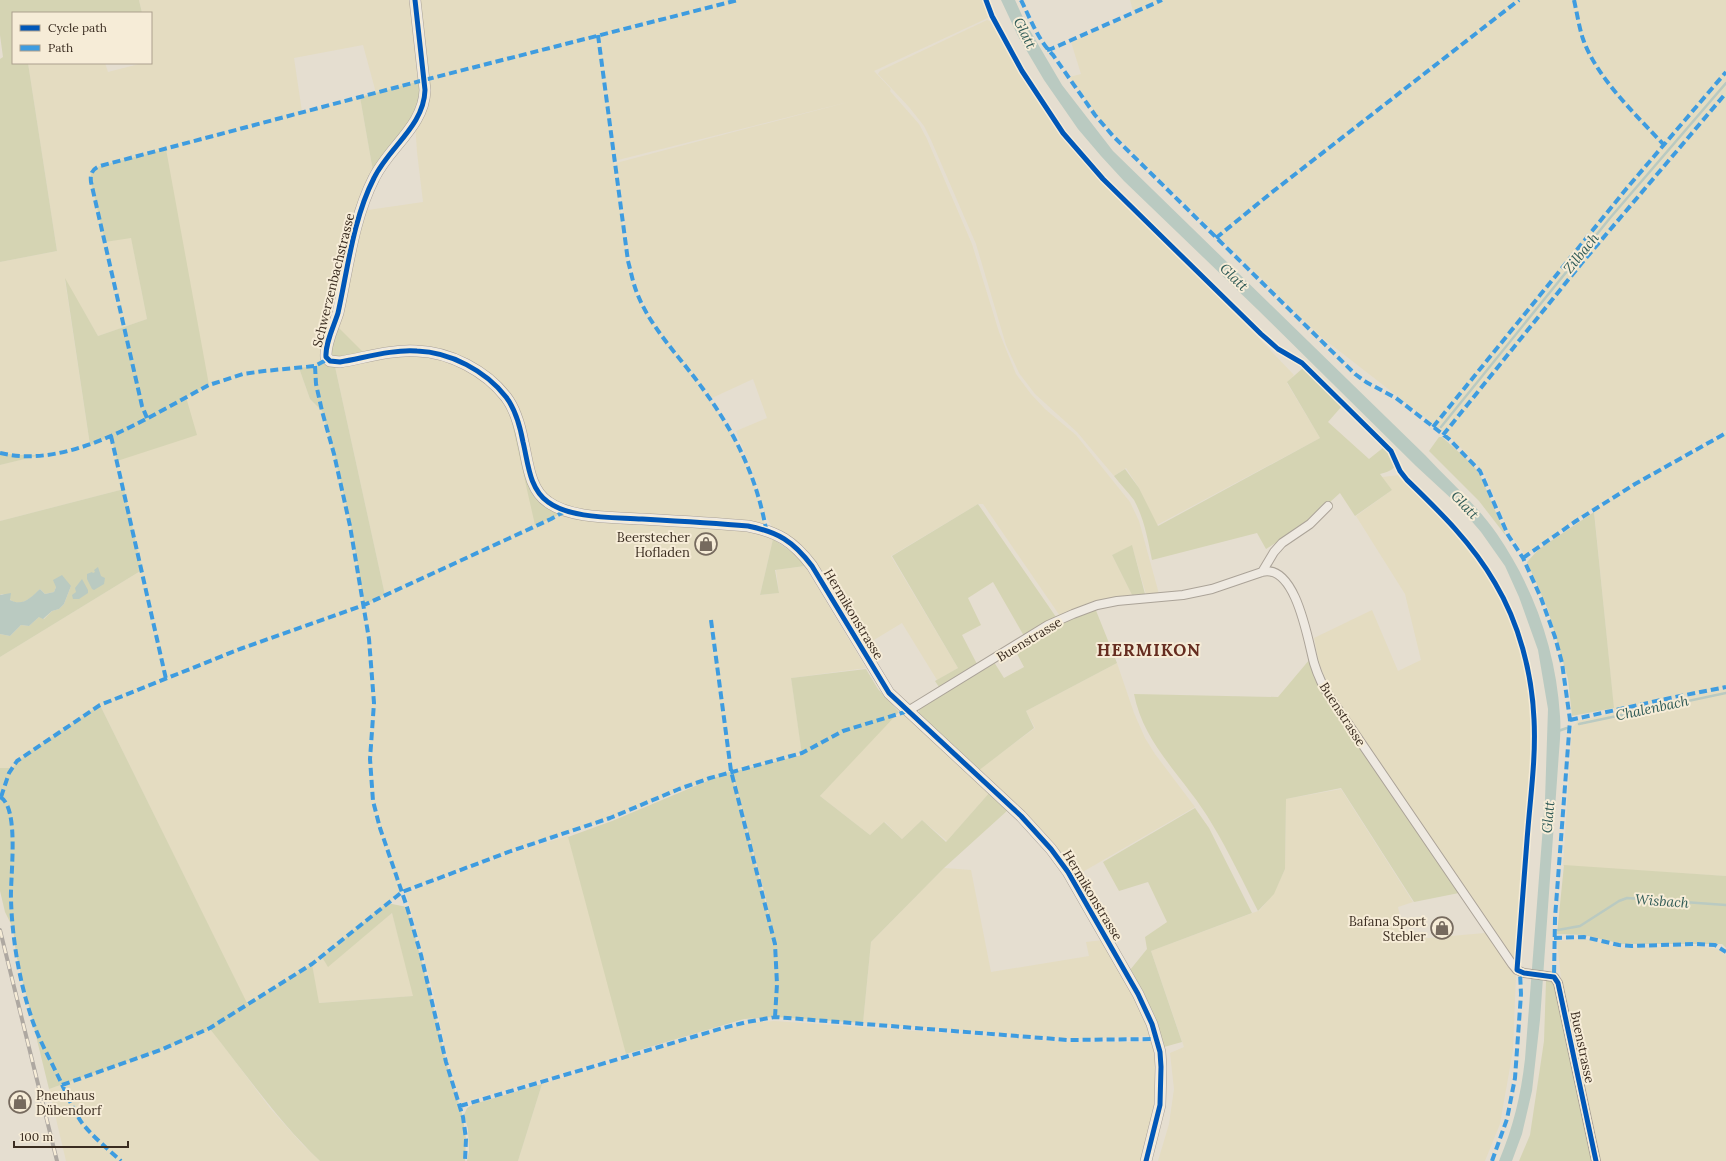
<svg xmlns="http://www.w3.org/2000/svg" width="1726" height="1161" viewBox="0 0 1726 1161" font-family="Lora,serif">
  <rect width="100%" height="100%" fill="#e5ded0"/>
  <path fill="#e4dcc1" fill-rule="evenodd" d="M 139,0 L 986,0 L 992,16 L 874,71 L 891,89 L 890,91 L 919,124 L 927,139 L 972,244 L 999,332 L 1016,374 L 1031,394 L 1045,409 L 1076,435 L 1130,502 L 1139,521 L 1159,594 L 1146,594 L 1132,546 L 1112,555 L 1132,595 L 1099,601 L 1060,616 L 983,504 L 978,504 L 891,556 L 958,668 L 937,680 L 902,623 L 864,646 L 818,570 L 774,530 L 765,515 L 756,482 L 736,431 L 767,418 L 753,379 L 712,398 L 659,330 L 639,294 L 630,261 L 616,163 L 852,101 L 614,161 L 628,261 L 637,294 L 657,328 L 702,387 L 734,436 L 755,483 L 766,529 L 748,526 L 746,532 L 762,534 L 773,539 L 760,595 L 779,593 L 776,570 L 805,566 L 866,668 L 791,678 L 802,753 L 730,771 L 610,818 L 511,851 L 402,892 L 322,956 L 328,966 L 392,913 L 414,996 L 318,1003 L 312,964 L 248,1006 L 100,705 L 26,754 L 12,768 L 0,768 L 0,657 L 142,570 L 124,489 L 0,521 L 0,465 L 39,455 L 19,455 L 0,453 L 0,262 L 57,251 L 28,63 L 105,63 L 108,72 L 143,63 L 151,63 L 151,13 L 142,13 ZM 363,45 L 376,93 L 424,80 L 415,122 L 417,152 L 423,202 L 361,211 L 374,177 L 360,97 L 302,112 L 294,58 ZM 166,149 L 186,397 L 117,461 L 111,436 L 90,445 L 65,280 L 98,336 L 147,319 L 131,237 L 105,242 L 91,178 ZM 328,359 L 334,362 L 385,595 L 364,605 L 350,526 L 334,454 L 322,411 L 310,399 L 299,368 L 315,366 ZM 507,399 L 542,497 L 567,510 L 559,516 L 536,525 Z
    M 1130,0 L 1726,0 L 1726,430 L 1594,508 L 1525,555 L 1510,534 L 1485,475 L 1476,463 L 1450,437 L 1320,336 L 1102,122 L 1069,77 L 1081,74 L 1071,42 L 1134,14 Z
    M 987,20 L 993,22 L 1028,87 L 1062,134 L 1103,183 L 1247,322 L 1245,324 L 1294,375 L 1287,383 L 1320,438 L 1157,525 L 1139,488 L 1126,468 L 1114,476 L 1077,432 L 1035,394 L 1019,373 L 1006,345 L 976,244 L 931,140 L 924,126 L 909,107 L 878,74 L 880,71 Z
    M 1726,433 L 1726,687 L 1614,710 L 1594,510 L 1635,484 Z
    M 1400,475 L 1447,521 L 1471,550 L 1493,583 L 1512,624 L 1524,661 L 1531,704 L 1532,736 L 1515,960 L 1330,690 L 1319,663 L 1314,638 L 1372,610 L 1398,671 L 1421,660 L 1405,594 L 1356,516 L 1392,490 L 1382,477 Z
    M 1117,663 L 1134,713 L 1145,738 L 1155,754 L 1195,807 L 1074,877 L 977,771 L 1035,728 L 1026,711 Z
    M 1726,688 L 1726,876 L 1563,866 L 1572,728 L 1578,721 Z
    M 905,714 L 990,792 L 947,841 L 922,820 L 902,839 L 885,822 L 870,835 L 820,796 L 892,718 Z
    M 1341,789 L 1413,902 L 1398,907 L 1405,940 L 1485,933 L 1516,975 L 1513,1050 L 1500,1124 L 1485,1161 L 1158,1161 L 1169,1124 L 1174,1089 L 1170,1053 L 1184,1047 L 1151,951 L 1258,911 L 1293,910 L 1259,911 L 1274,893 L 1285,869 L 1286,799 Z
    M 568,836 L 627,1054 L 461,1103 L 448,1061 L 432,987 L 406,893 L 511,853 Z
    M 944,868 L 971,870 L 991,972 L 1089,956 L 1086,942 L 1103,940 L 1145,1014 L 1152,1036 L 1076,1039 L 863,1023 L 871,942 Z
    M 1586,939 L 1620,948 L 1698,946 L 1718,949 L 1726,956 L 1726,1161 L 1600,1161 L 1561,979 L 1557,941 Z
    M 775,1021 L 1069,1042 L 1153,1042 L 1158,1089 L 1148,1140 L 1142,1161 L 518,1161 L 542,1084 L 722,1030 L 758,1022 Z
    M 210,1028 L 270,1108 L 302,1144 L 320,1161 L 66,1161 L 49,1089 L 163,1049 Z"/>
  <path fill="#d5d4b3" d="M 0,0 L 139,0 L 142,13 L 13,13 L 13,63 L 28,63 L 57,251 L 0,262 L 0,59 L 3,57 L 0,35 Z
    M 424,80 L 425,101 L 374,177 L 360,97 Z
    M 166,149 L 209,385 L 186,397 L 197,435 L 117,461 L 111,436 L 90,445 L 65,278 L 98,336 L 147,319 L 131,238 L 105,242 L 91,182 C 90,174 92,169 100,166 Z
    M 335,324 L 368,357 L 334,362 L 385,595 L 364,605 L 351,526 L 334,454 L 322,411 L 310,399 L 299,368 L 315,366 L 327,359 Z
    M 1303,368 L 1342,406 L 1328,422 L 1369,459 L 1384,447 C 1398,461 1401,469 1380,474 L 1392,490 L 1355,516 L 1340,493 L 1308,522 L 1266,549 L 1257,533 L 1152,560 C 1148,540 1144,518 1134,500 C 1128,492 1120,484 1114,476 L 1125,469 L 1139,488 L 1158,526 L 1320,438 L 1287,382 Z
    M 506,397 L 536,490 L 567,510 L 551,519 L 535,525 Z
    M 1439,437 L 1442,437 L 1473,465 L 1481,477 L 1506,536 L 1479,501 L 1429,451 Z
    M 0,453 L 19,455 L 41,455 L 0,465 Z
    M 124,489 L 142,570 L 0,657 L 0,634 L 10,636 L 21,625 L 29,626 L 40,616 L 44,619 L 52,611 L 59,609 L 64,604 L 71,586 L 56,587 L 54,592 L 45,594 L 40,589 C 33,596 23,607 12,601 C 8,598 7,595 2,594 L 0,595 L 0,521 Z
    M 978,504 L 1056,617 L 1024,636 L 993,582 L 968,598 L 981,625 L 962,635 L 978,666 L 939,687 L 935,681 L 958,668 L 892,556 Z
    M 1594,512 L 1614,708 L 1572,716 L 1568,679 L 1548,610 L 1527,562 L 1539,549 Z
    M 773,539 L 796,555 L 805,566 L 775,570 L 779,593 L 760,595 Z
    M 1132,545 L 1145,594 L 1132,595 L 1112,555 Z
    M 1095,608 L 1117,663 L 1026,711 L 1034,728 L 978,771 L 918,715 L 920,706 L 994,662 L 1004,678 L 1024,667 L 1015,650 L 1050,628 Z
    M 1310,659 L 1334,710 L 1459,893 L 1414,902 L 1341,788 L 1286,799 L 1285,869 L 1274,894 L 1258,911 C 1243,882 1229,852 1212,824 C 1187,780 1144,746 1134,694 L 1278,697 Z
    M 866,669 L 878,689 L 899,712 L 820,796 L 870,835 L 884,822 L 902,839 L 922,820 L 946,842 L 990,792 L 1008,810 L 944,868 L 871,942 L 863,1023 L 775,1017 L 744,1019 L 626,1054 L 568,837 L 612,821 L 731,771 L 771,925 L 765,895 L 732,772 L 802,755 L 791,678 Z
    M 100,705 L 248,1005 L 312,964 L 319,1003 L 413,996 L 392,913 L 328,967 L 322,957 L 387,903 L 407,907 L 429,988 L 446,1062 L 463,1117 L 466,1139 L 465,1161 L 320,1161 C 278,1121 246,1074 210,1029 L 163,1049 L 49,1089 L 16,954 L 13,928 L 5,912 L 0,891 L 0,768 L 12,768 L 26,754 Z
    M 1195,808 L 1209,828 L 1252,913 L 1151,951 L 1182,1042 L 1164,1047 L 1130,970 L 1147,949 L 1145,937 L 1167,922 L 1148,882 L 1119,891 L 1103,862 Z
    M 1564,865 L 1726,876 L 1726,948 L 1722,944 L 1622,944 L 1584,935 L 1557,934 Z
    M 1554,980 L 1593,1161 L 1519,1161 L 1530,1135 L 1544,1041 L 1546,981 Z
    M 542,1084 L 518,1161 L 467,1161 L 469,1151 L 468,1129 L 464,1115 L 467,1108 L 474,1104 Z"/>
  <path fill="#bacac1" d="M 1001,0 L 1015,0 L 1025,22 L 1062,85 L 1113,151 L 1425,455 C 1449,481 1477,505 1497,534 C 1534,588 1556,650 1560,716 C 1561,728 1560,740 1559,752 L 1540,1020 L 1532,1091 L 1522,1134 L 1512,1161 L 1499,1161 C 1513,1128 1521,1095 1525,1059 L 1545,800 L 1548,709 L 1538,650 L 1519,597 L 1505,566 L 1481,532 L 1456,503 L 1416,466 L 1257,309 L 1124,181 L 1101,156 L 1078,129 L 1044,80 L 1018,36 Z
    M 98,567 L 101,576 L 105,578 L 104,584 L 94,590 L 92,589 L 87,579 L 87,574 L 92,572 L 93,573 L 95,572 L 94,570 Z
    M 62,575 L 71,586 L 64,604 L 59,609 L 52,611 L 43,619 L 39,617 L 29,626 L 21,625 L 10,636 L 0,634 L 0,595 L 11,593 L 10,600 C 23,607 31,597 40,589 L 45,594 L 54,592 L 56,587 L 53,580 Z
    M 82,579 L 88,590 L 88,593 L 79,599 L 73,599 L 72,595 L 76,592 L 75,588 Z"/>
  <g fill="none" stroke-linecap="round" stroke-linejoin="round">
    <path stroke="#bacac1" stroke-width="2.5" d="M 1441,427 L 1610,218 L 1726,83
      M 1579,724 L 1726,693
      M 1558,731 L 1567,728
      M 1558,930 L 1580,926 L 1619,901 L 1627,898 L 1726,905"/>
    <g stroke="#aba398" stroke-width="10">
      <path id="minor" d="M 1262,572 L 1274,552 L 1282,543 L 1310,524 L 1328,506
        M 908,711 L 1048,625 L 1073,614 L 1097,605 L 1117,601 L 1183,595 L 1212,589 L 1262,572 C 1296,563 1308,641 1314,663 C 1318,676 1323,687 1330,697 L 1512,964 L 1517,970 L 1524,973 L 1554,977 L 1558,983 L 1596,1161"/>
    </g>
    <g stroke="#aba398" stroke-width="12">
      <path id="tertiary" d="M 415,0 L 425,90 C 424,126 389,147 374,178 C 353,219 348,268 338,313 C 334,326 325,343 326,357 L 330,361 L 340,362 C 364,358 393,349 417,351 C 450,352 486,371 506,397 C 516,410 520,426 523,442 C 528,462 529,489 548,502 C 571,519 614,517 642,519 C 677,521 712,523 748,526 C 778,532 793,541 812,566 L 889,693 L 1021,816 L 1051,849 L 1068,872 L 1138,994 L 1152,1024 L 1160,1052 L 1161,1067 L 1160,1105 L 1146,1161"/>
    </g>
    <use href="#minor" stroke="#eee9e1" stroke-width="8"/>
    <use href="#tertiary" stroke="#eee9e1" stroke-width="11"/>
    <g stroke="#aea8a1" stroke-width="4">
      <path id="rail" d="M 0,930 L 57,1161"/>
    </g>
    <use href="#rail" stroke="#f6ecd7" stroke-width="2.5" stroke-dasharray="8" stroke-linecap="butt"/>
    <path stroke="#3e9ce0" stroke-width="4" stroke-dasharray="8 4" stroke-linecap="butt" d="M 1021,0 C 1030,18 1038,40 1053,55 L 1095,115 L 1113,136 L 1355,374 L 1366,382 L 1396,398 L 1449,439 L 1480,471 L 1508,535 L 1523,558 L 1541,598 L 1555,637 L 1562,663 L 1570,720 L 1555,918 L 1554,977
      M 1574,0 C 1577,13 1579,27 1583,39 C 1596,77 1637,116 1664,145
      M 598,35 L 628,261 C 631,272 633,283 637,293 C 651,329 681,358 703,389 C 735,433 756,475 766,529
      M 1047,50 L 1051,49 L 1162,0
      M 1216,238 L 1271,193 L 1519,0
      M 315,366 L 316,384 L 322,411 L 334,454 L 350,526 L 369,639 L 374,703 L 370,759 L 373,801 L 380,828 L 407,907 L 421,955 L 446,1062 L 463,1117 L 466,1139 L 465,1161
      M 147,418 L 142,406 L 91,182 C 90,174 92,169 100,166 L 424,80 L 738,0
      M 1433,427 L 1627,188 L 1726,72
      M 1443,435 L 1581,264 L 1726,93
      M 111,436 L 166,679
      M 0,453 C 71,470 149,416 209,385 L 243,374 L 264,371 L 315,366 L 328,359
      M 1523,558 L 1576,521 L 1635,484 L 1726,433
      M 711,620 L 731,771 L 775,944 L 777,984 L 775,1017
      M 1570,720 L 1675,697 L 1726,687
      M 0,797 C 20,807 10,878 11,899 C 12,937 19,980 31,1016 C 37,1036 48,1055 57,1074 C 65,1090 72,1108 82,1123 C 93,1137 108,1149 121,1161
      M 1,797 L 9,773 L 17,761 L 100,705 L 240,649 L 364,605 L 551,519 L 567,510
      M 1554,938 L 1584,937 L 1619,945 L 1632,946 L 1696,944 L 1715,945 L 1726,952
      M 62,1085 L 163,1049 L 210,1028 L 312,964 L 402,892 L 511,851 L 610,818 L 679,789 L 710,778 L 802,753 L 843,731 L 908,711
      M 460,1106 L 723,1028 L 747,1022 L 775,1017 L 1068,1040 L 1157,1039
      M 1492,1161 L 1507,1119 L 1515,1078 L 1521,994 L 1520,972"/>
    <g stroke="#f6ecd7" stroke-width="8">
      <path id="cycleway" d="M 415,0 L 425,90 C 424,126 389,147 374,178 C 353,219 348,268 338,313 C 334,326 325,343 326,357 L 330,361 L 340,362 C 364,358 393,349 417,351 C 450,352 486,371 506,397 C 516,410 520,426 523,442 C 528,462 529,489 548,502 C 571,519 614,517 642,519 C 677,521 712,523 748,526 C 778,532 793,541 812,566 L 889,693 L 1021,816 L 1051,849 L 1068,872 L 1138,994 L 1152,1024 L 1160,1052 L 1161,1067 L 1160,1105 L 1146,1161
        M 986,0 L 992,16 L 1022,71 L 1063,133 L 1103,179 L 1261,334 L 1278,349 L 1302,363 L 1380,440 L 1391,451 L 1400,471 L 1407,480 C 1440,512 1472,543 1495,583 C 1519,623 1532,673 1534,719 C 1536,755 1531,792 1528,828 C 1524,875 1521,922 1517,970 L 1524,973 L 1554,977 L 1558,983 L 1596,1161"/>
    </g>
    <use href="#cycleway" stroke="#0057b8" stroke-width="5"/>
  </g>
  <defs>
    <g id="shop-ring" transform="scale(1.15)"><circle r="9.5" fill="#f6ecd7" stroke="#766a5e" stroke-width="1.5"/><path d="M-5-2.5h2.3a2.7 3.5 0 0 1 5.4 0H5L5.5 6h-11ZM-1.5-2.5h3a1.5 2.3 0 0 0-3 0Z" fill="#766a5e"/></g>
  </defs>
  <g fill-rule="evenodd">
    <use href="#shop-ring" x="706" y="544"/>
    <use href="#shop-ring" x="1442" y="928"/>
    <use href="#shop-ring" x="20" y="1102"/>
  </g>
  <g text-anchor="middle" stroke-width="4" stroke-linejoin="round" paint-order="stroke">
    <g font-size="13" fill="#3a2c20" stroke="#f6ecd7">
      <text transform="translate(333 280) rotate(-76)" y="5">Schwerzenbachstrasse</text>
      <text transform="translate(854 614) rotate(59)" y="5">Hermikonstrasse</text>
      <text transform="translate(1029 639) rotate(-31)" y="5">Buenstrasse</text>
      <text transform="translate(1343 714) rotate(57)" y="5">Buenstrasse</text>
      <text transform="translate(1093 895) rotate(59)" y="5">Hermikonstrasse</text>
      <text transform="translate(1583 1047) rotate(78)" y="5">Buenstrasse</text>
    </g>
    <g font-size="13" fill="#3a2c20" stroke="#f6ecd7" text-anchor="end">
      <text x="690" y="542">Beerstecher<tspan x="690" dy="15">Hofladen</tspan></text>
      <text x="1426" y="926">Bafana Sport<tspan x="1426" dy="15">Stebler</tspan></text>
      <text x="36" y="1100" text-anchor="start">Pneuhaus<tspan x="36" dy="15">Dübendorf</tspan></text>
    </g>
    <g font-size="14" font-style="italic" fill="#2f5a56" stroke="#f6ecd7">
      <text transform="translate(1025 33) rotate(63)" y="5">Glatt</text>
      <text transform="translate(1581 253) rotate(-51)" y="5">Zilbach</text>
      <text transform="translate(1234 277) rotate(44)" y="5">Glatt</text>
      <text transform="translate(1465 505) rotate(47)" y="5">Glatt</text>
      <text transform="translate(1652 708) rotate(-12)" y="5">Chalenbach</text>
      <text transform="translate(1548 817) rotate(-85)" y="5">Glatt</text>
      <text transform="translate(1662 901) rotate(4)" y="5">Wisbach</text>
    </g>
    <g font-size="17" font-weight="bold" letter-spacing="1" fill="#662d20" stroke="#f6ecd7">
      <text x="1149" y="656">HERMIKON</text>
    </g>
  </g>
  <rect x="12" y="12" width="140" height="52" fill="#f6ecd7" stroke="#ab9f8e"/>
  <rect x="20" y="25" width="20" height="6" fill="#0057b8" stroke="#ab9f8e"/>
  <text x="48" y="32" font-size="12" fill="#3a2c20">Cycle path</text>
  <rect x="20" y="45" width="20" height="6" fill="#3e9ce0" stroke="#ab9f8e"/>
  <text x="48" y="52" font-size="12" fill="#3a2c20">Path</text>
  <path d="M14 1141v6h114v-6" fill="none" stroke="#3a2c20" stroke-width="2"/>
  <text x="20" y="1141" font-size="12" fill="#3a2c20" stroke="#f6ecd7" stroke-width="3" paint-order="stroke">100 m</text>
</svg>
